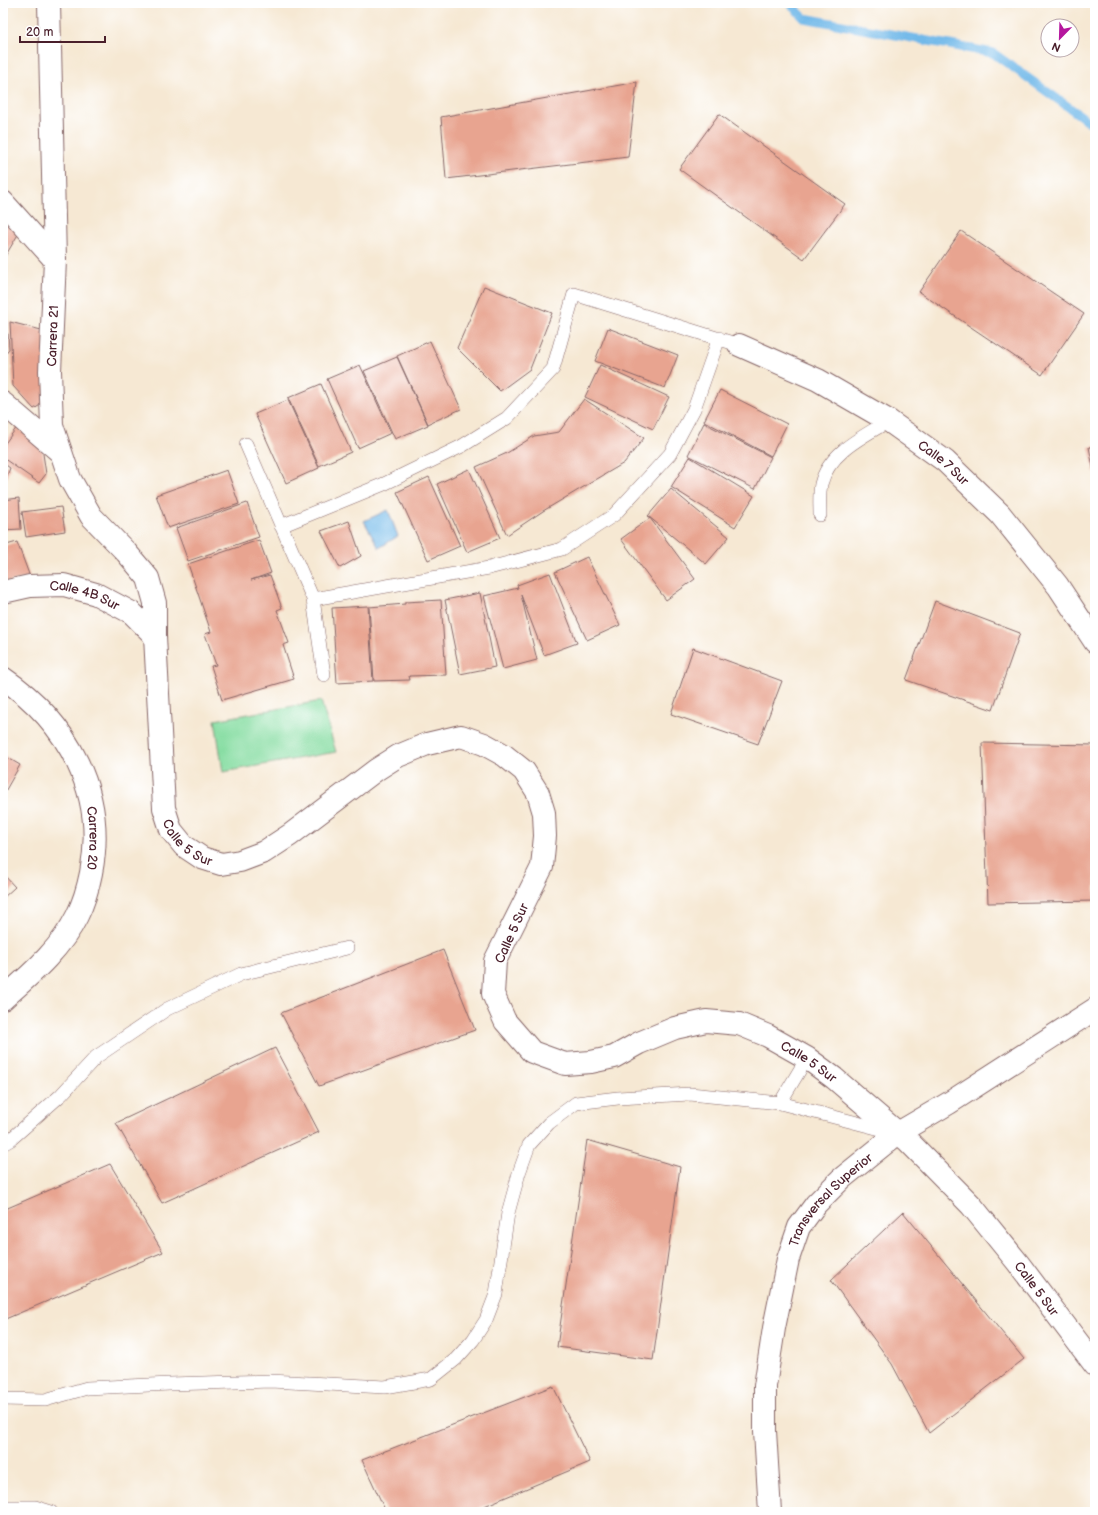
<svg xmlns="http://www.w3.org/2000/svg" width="1098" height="1515" viewBox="0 0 1098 1515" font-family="'Balsamiq Sans',sans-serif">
  <rect width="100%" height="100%" fill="#fff"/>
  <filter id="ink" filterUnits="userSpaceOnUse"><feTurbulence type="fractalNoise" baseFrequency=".025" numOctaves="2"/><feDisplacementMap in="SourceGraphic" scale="8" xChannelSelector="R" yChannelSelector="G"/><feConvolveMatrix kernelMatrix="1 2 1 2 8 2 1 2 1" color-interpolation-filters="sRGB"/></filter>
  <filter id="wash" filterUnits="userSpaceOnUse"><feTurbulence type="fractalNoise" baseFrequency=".012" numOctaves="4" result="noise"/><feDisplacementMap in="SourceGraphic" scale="16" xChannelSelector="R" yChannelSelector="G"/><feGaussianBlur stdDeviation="0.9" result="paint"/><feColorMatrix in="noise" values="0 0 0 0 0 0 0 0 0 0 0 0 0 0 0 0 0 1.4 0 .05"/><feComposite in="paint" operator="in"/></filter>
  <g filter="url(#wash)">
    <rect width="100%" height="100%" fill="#f6e8d3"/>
    <path fill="#86dda2" stroke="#687e66" d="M 321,701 L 336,752 L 223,772 L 215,720 Z"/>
    <path fill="#72b9e9" stroke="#5e6c8a" d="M 388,510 L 398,536 L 379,548 L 364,521 Z"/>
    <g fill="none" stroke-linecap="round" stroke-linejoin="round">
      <path stroke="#72b9e9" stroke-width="9" d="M 790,3 L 804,18 L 993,53 L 1095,126"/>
    </g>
    <g id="blocks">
      <path fill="#e8a490" d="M 637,82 L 628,157 L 446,179 L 441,117 Z
        M 719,114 L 845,204 L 804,259 L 679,169 Z
        M 3,216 L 20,231 L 3,260 Z
        M 961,231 L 1084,314 L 1042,375 L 919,292 Z
        M 484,286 L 552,313 L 530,369 L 500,391 L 457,348 Z
        M 10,322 L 49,332 L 48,400 L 34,409 L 13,386 Z
        M 608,328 L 678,355 L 665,388 L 595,361 Z
        M 3,329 L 8,334 L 9,349 L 3,356 Z
        M 430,341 L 461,409 L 428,424 L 397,356 Z
        M 397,357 L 428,425 L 395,439 L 364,371 Z
        M 360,365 L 391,433 L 358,448 L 327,379 Z
        M 600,365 L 669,397 L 653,429 L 585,397 Z
        M 321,384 L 351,452 L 319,466 L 288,398 Z
        M 720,390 L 787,424 L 771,456 L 704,421 Z
        M 584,399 L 644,438 L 624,463 L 543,511 L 507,535 L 476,467 L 507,453 L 534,436 L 559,432 Z
        M 288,400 L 319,468 L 286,483 L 255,414 Z
        M 704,423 L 771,457 L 755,489 L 688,455 Z
        M 17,427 L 42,447 L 46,474 L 39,483 L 3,458 L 3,446 Z
        M 1095,446 L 1095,472 L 1094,472 L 1089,447 Z
        M 690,457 L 754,496 L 735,527 L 671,487 Z
        M 3,463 L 10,468 L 3,486 Z
        M 469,469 L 500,538 L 467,552 L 437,484 Z
        M 227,470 L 239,504 L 168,528 L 156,495 Z
        M 429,477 L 460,546 L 428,560 L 397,492 Z
        M 671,489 L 729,537 L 706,564 L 648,516 Z
        M 19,498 L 21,529 L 3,530 L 3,500 Z
        M 247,503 L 259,537 L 188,561 L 176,528 Z
        M 61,507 L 65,531 L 26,537 L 22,512 Z
        M 650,518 L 695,579 L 666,600 L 621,539 Z
        M 349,521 L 361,556 L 340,568 L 321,531 Z
        M 259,540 L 271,573 L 251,580 L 270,575 L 282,608 L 277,610 L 289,643 L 283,645 L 294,679 L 222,700 L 211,666 L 216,665 L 205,634 L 211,632 L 188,564 Z
        M 17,542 L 30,577 L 3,583 L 3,546 Z
        M 587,557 L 620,625 L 587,640 L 555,572 Z
        M 550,573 L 577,643 L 544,655 L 521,595 L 537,660 L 503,669 L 484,596 L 518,588 L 517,585 Z
        M 480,593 L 495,667 L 460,674 L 445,600 Z
        M 441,600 L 446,675 L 409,676 L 410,680 L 374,681 L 369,607 L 405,604 L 405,602 Z
        M 935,601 L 1020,633 L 993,710 L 906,680 Z
        M 368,606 L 373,681 L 337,683 L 332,608 Z
        M 693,648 L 782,681 L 758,744 L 671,714 Z
        M 982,743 L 1095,745 L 1095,901 L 988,903 Z
        M 3,755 L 20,765 L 3,795 Z
        M 3,874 L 15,887 L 3,898 Z
        M 443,950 L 475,1030 L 319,1086 L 281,1013 Z
        M 275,1048 L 319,1132 L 162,1203 L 116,1123 Z
        M 587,1140 L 680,1167 L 653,1360 L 557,1347 Z
        M 110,1164 L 163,1252 L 3,1320 L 3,1210 Z
        M 903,1212 L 1024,1359 L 929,1433 L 892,1364 L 831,1280 Z
        M 553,1386 L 590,1462 L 470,1512 L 386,1512 L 362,1460 Z"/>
    </g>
  </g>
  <g filter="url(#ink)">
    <use href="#blocks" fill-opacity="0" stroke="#866566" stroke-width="1"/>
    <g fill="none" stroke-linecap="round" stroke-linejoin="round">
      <g stroke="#866566" stroke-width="14">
        <path id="lane" d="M 246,444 L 313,599 L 324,675
          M 820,515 C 820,505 819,494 821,484 C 829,452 864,436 889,421
          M 281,526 L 384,484 L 462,446 L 507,418 L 553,369 L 574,294 L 739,345
          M 313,599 L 489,568 L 562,549 L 614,515 L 670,454 L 694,409 L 719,338
          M 780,1103 L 807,1058
          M 3,1144 L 10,1140 L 61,1095 L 96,1057 L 167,1009 L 241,974 L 347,948
          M 3,1399 L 45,1400 L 87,1388 L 170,1384 L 270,1381 L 385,1387 L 431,1379 L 456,1359 L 473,1340 L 486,1320 L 496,1294 L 508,1213 L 519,1173 L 529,1145 L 549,1123 L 576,1103 L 618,1098 L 690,1094 L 780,1103 L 892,1132
          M 3,1507 L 35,1507 L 51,1512"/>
      </g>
      <g stroke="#866566" stroke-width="24">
        <g id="street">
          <path id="s1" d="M 49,3 L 55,260 L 50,371 L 52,425 L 70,479 L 91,516 L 126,552 L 148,578 L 155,603 L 155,636 L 164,808 L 171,830 L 184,846 L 202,858 L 221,864 L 240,861 L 264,852 L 290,835 L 376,770 L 398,756 L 427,744 L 461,736 L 484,744 L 504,755 L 524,771 L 538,793 L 544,813 L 545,836 L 542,867 L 495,961 L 493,994 L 505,1021 L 532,1052 L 565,1064 L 591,1062 L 614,1057 L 639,1043 L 675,1028 L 706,1021 L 739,1024 L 768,1036 L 807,1058 L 834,1078 L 898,1133"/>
          <path d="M 3,202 L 55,260"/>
          <path id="s2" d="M 739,345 L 818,380 L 889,421 L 945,461 L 1000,514 L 1058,586 L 1095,642"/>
          <path d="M 3,403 L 60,452"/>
          <path id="s3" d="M 3,592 L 30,586 L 64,585 L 96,594 L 132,613 L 155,636"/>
        </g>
      </g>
      <g stroke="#866566" stroke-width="24">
        <g id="secondary">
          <path id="s4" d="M 3,678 C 68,722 107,794 91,873 C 88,888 84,902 77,916 C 61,949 30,975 3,999"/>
          <path id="s5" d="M 898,1133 L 908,1141 L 971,1205 L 1018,1263 L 1095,1365"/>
          <path id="s6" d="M 770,1512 L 765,1431 L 765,1386 L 774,1328 L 788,1259 L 799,1227 L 816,1204 L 841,1179 L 898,1133 L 949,1103 L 1095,1009"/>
        </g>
      </g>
      <use href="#lane" stroke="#fff" stroke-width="13"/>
      <use href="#street" stroke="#fff" stroke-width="22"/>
      <use href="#secondary" stroke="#fff" stroke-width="22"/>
    </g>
  </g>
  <g text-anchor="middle" stroke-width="4" stroke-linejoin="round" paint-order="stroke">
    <g font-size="13" fill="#4a1f2b" stroke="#fff">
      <text transform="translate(52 336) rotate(-88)" y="5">Carrera 21</text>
      <text dy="5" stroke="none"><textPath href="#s2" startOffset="237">Calle 7 Sur</textPath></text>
      <text dy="5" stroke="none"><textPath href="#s3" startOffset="84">Calle 4B Sur</textPath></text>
      <text dy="5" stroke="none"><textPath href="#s4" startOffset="192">Carrera 20</textPath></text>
      <text dy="5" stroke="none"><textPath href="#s1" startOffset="881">Calle 5 Sur</textPath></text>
      <text transform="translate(511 933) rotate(-66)" y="5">Calle 5 Sur</text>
      <text dy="5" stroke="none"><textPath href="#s1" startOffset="1878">Calle 5 Sur</textPath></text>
      <text dy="5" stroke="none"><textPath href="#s6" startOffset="330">Transversal Superior</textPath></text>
      <text dy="5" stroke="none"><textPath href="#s5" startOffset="209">Calle 5 Sur</textPath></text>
    </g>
  </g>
  <rect width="1098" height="1515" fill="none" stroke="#fff" stroke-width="16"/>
  <g transform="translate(1060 38) rotate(203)"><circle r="19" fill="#ffffff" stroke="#b7a5aa"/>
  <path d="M0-3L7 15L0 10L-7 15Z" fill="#b5179e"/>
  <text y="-6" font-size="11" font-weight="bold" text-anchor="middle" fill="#4a1f2b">N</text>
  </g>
  <path d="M20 36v6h85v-6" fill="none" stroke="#4a1f2b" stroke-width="2"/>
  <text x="26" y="36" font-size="12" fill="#4a1f2b" stroke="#ffffff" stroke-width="3" paint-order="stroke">20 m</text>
</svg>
